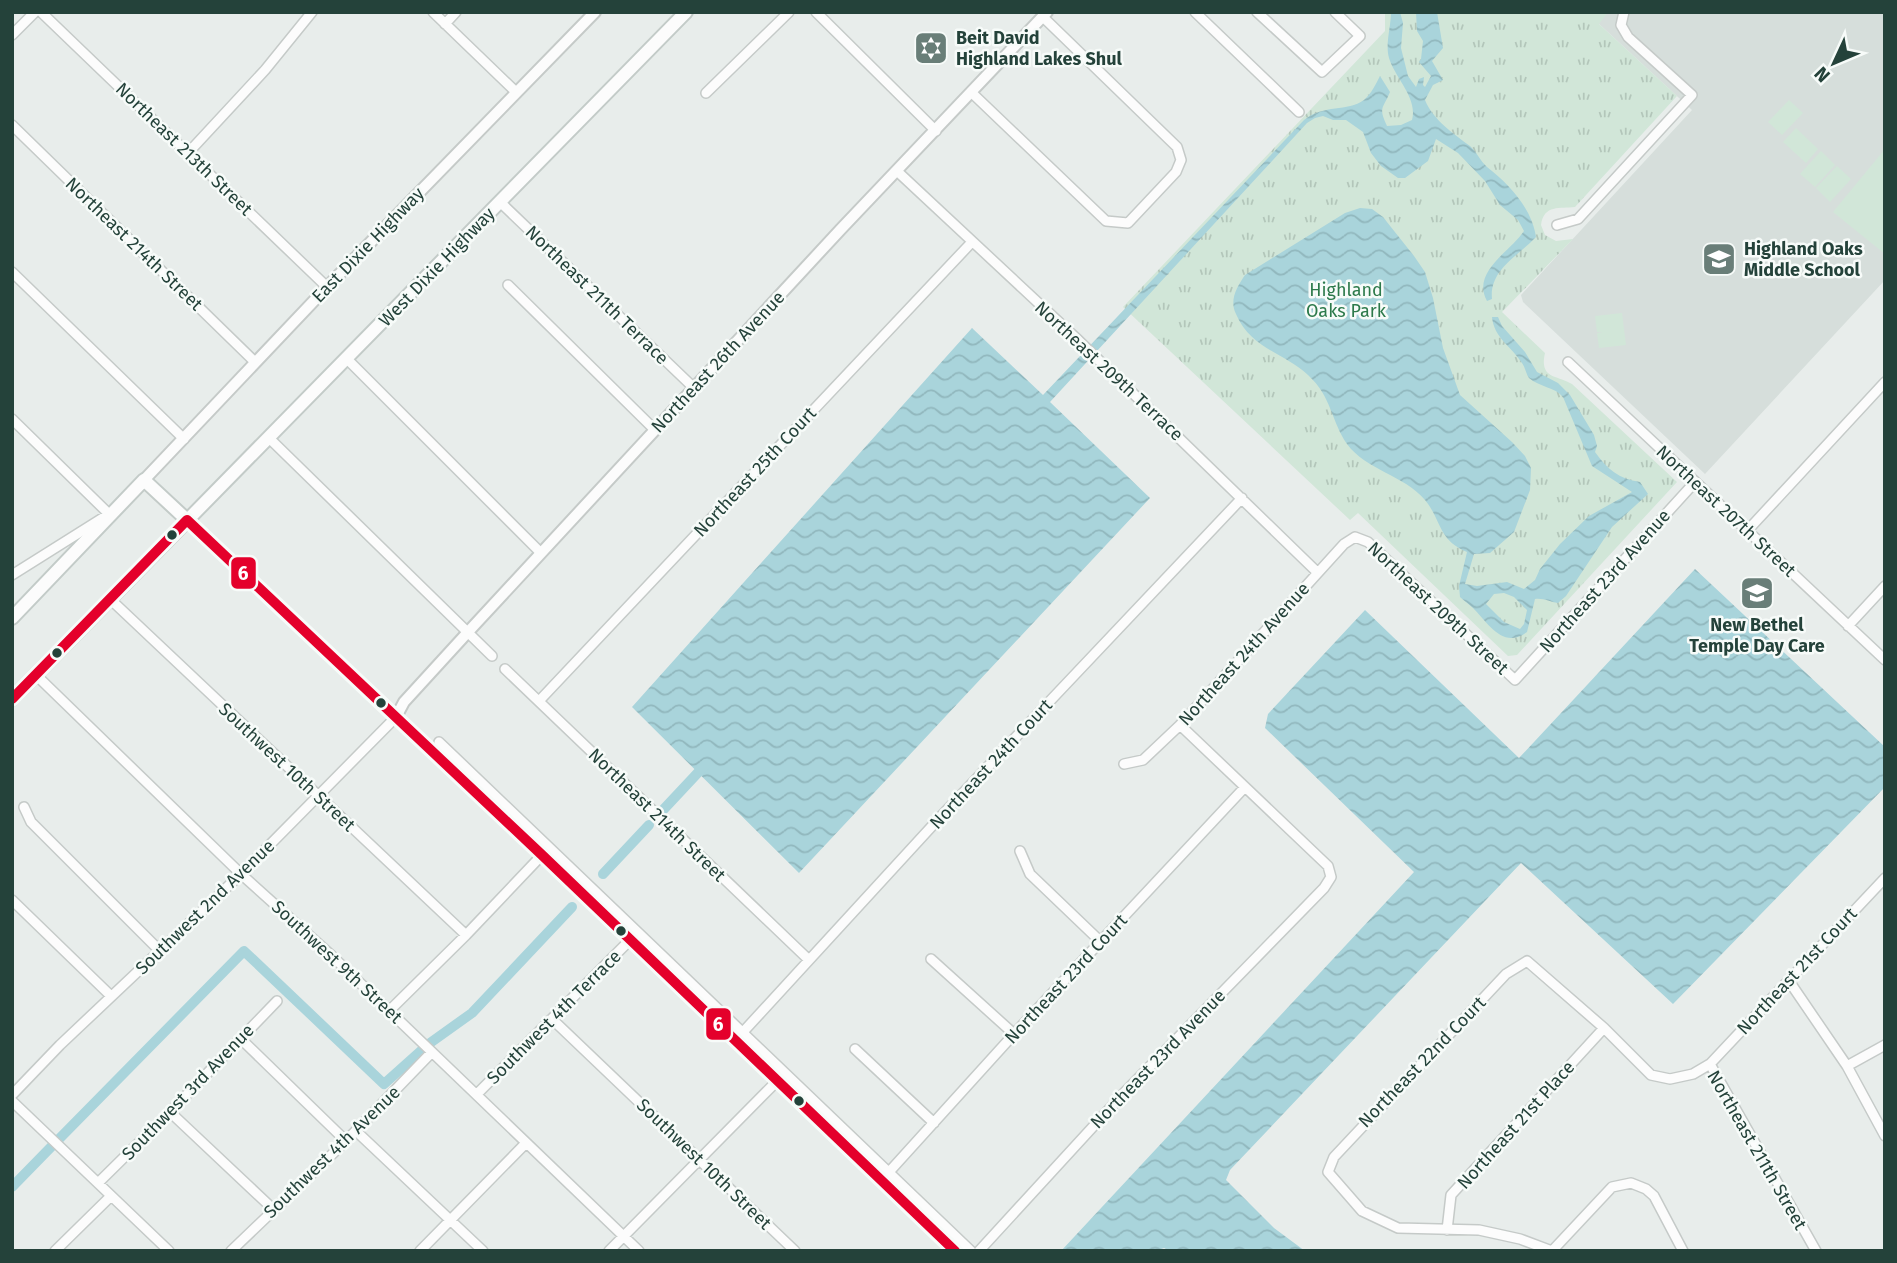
<svg xmlns="http://www.w3.org/2000/svg" width="1897" height="1263" viewBox="0 0 1897 1263" font-family="'Fira Sans',sans-serif">
  <defs>
    <pattern id="park-tufts" width="24" height="20" patternUnits="userSpaceOnUse" patternTransform="scale(1.75)"><rect width="24" height="20" fill="#d1e6d8"/><path d="M3 7l-1-3M5 7V3M7 7l1-3M15 17l-1-3M17 17v-4M19 17l1-3" fill="none" stroke="#b3c6ba"/></pattern>
    <pattern id="water-waves" width="16" height="10" patternUnits="userSpaceOnUse" patternTransform="scale(1.75)"><rect width="16" height="10" fill="#a9d4db"/><path d="M0 5q4-4 8 0t8 0" fill="none" stroke="#91b7bd"/></pattern>
  </defs>
  <rect width="100%" height="100%" fill="#e8edeb"/>
  <path fill="#d6dedb" d="M 1608,12 L 1885,12 L 1885,280 L 1705,474 L 1523,302 L 1521,295 L 1692,110 L 1598,23 Z"/>
  <path fill="#d1e6d8" d="M 1789,100 L 1803,113 L 1782,135 L 1768,122 Z
    M 1796,128 L 1818,149 L 1806,163 L 1783,142 Z
    M 1885,149 L 1885,254 L 1833,212 Z
    M 1821,151 L 1835,165 L 1815,187 L 1800,174 Z
    M 1837,166 L 1851,179 L 1830,202 L 1816,188 Z
    M 1622,313 L 1626,345 L 1599,348 L 1597,333 L 1603,332 L 1597,332 L 1595,316 Z"/>
  <path fill="url(#park-tufts)" d="M 1385,12 L 1608,12 L 1599,24 L 1677,96 L 1575,207 C 1560,209 1544,204 1541,225 L 1545,235 L 1556,241 L 1573,239 L 1502,312 L 1545,353 C 1539,379 1557,375 1572,384 L 1677,482 L 1517,655 L 1508,656 L 1358,513 L 1350,520 L 1123,307 L 1385,31 Z"/>
  <path fill="url(#water-waves)" fill-rule="evenodd" d="M 1391,12 L 1400,12 L 1403,23 L 1401,48 L 1408,76 L 1416,87 L 1419,79 L 1424,77 L 1423,85 L 1425,87 L 1431,76 L 1419,62 L 1421,59 L 1423,41 L 1417,31 L 1416,12 L 1437,12 L 1443,48 L 1432,61 L 1443,80 L 1433,85 L 1425,100 C 1433,120 1454,134 1470,146 C 1477,152 1480,161 1487,167 C 1508,183 1532,208 1536,237 C 1518,256 1489,270 1492,299 L 1487,301 C 1471,272 1510,252 1524,231 L 1518,220 L 1500,205 L 1485,181 L 1458,153 L 1436,139 L 1428,161 L 1405,178 L 1398,178 L 1381,166 L 1371,153 L 1363,132 L 1346,120 L 1333,120 L 1323,116 L 1315,118 L 1307,123 L 1050,402 L 1150,498 L 799,873 L 632,707 L 972,328 L 1043,395 L 1304,120 C 1324,104 1347,112 1364,100 C 1371,94 1376,84 1380,76 L 1390,92 C 1383,109 1378,107 1387,126 L 1401,125 L 1412,120 C 1418,98 1395,78 1389,58 C 1385,44 1391,27 1391,12 Z
    M 1360,208 L 1372,209 L 1383,217 L 1414,256 L 1425,272 L 1433,298 L 1443,348 L 1460,395 L 1512,442 L 1525,456 L 1531,468 L 1530,490 L 1514,532 L 1490,553 L 1474,554 L 1465,584 L 1477,586 L 1507,582 L 1524,589 L 1535,580 L 1540,569 L 1560,544 L 1589,516 L 1632,492 L 1592,466 L 1563,397 C 1555,387 1539,387 1529,378 C 1526,374 1525,367 1522,363 C 1511,346 1494,338 1492,317 L 1498,317 L 1502,326 L 1525,352 L 1537,372 L 1558,383 L 1570,395 L 1594,435 L 1597,446 L 1595,452 C 1607,469 1619,479 1640,482 L 1648,494 L 1612,527 L 1566,596 L 1558,603 C 1550,602 1544,598 1535,599 L 1527,632 C 1503,650 1488,623 1473,608 C 1469,604 1464,601 1460,597 L 1459,586 L 1467,552 C 1438,540 1442,521 1425,500 C 1404,475 1366,470 1347,444 C 1331,421 1332,397 1308,375 C 1283,352 1251,349 1236,314 C 1229,300 1237,287 1245,275 L 1345,213 ZM 1504,593 L 1514,597 L 1527,610 L 1524,624 L 1520,629 L 1504,622 L 1486,604 L 1494,594 Z
    M 1695,569 L 1885,747 L 1885,787 L 1673,1004 L 1521,863 L 1230,1170 L 1226,1180 L 1274,1228 L 1305,1251 L 1170,1251 L 1164,1248 L 1156,1251 L 1061,1251 L 1414,872 L 1265,728 L 1268,714 L 1365,610 L 1519,758 Z"/>
  <g fill="none" stroke-linecap="round" stroke-linejoin="round">
    <path stroke="#a9d4db" stroke-width="10" d="M 663,810 L 706,764
      M 603,874 L 649,825
      M 430,1043 L 472,1013 L 572,907
      M 58,1140 L 244,951 L 384,1084 L 422,1050
      M 12,1187 L 52,1146"/>
    <g stroke="#c5cac8" stroke-width="12">
      <path id="minor" d="M 41,12 L 327,287
        M 433,12 L 516,92
        M 816,12 L 936,131
        M 1195,12 L 1299,112
        M 1257,12 L 1322,72 L 1360,36 L 1335,12
        M 445,24 L 456,12
        M 12,35 L 35,12
        M 706,93 L 789,12
        M 972,93 L 1106,221 L 1128,223 L 1176,172 L 1181,160 L 1177,147 L 1043,17
        M 12,125 L 255,362
        M 188,153 L 265,70 L 312,12
        M 898,172 L 1077,339 L 1317,572
        M 500,202 L 694,388
        M 1557,225 L 1578,219 L 1692,95 L 1628,37 L 1621,25 L 1624,12
        M 12,272 L 184,439
        M 508,285 L 655,430
        M 347,359 L 541,553
        M 1568,362 L 1885,660
        M 12,419 L 109,514 L 12,575
        M 269,438 L 492,656
        M 1747,531 L 1885,382
        M 109,598 L 466,935
        M 1848,626 L 1885,586
        M 505,669 L 809,960
        M 35,674 L 241,874 L 332,956 L 639,1251
        M 539,701 L 971,243
        M 439,742 L 971,1251
        M 1124,764 L 1143,760 L 1180,725 L 1344,544 L 1355,537 L 1368,542 L 1515,680 L 1695,482
        M 24,807 L 31,822 L 159,950
        M 1020,851 L 1030,874 L 1101,942
        M 12,900 L 111,996
        M 931,959 L 1014,1034
        M 1789,981 L 1847,1066 L 1885,1136
        M 390,1010 L 466,935 L 542,855
        M 553,1020 L 795,1251
        M 743,1032 L 944,813 L 1242,498
        M 241,1039 L 346,1141
        M 855,1049 L 934,1123
        M 1710,1064 L 1816,1251
        M 1847,1066 L 1885,1045
        M 477,1094 L 630,940
        M 12,1095 L 60,1045 L 241,874 L 396,717
        M 12,1101 L 169,1251
        M 170,1112 L 273,1209
        M 356,1131 L 483,1251
        M 889,1172 L 1014,1034 L 1245,787
        M 98,1183 L 170,1112 L 277,1001
        M 1447,1230 L 1451,1195 L 1604,1028
        M 55,1251 L 111,1196
        M 231,1251 L 346,1141 L 432,1052
        M 420,1251 L 526,1143
        M 609,1251 L 777,1081
        M 979,1251 L 1123,1094 L 1324,888 L 1331,877 L 1328,866 L 1180,725
        M 1552,1251 L 1520,1239 L 1479,1230 L 1398,1228 L 1362,1211 L 1328,1172 L 1334,1157 L 1506,974 L 1527,961 L 1604,1028 L 1651,1075 L 1670,1079 L 1693,1074 L 1710,1064 L 1885,878
        M 1552,1251 L 1612,1187 L 1631,1183 L 1646,1189 L 1654,1196 L 1683,1251"/>
    </g>
    <g stroke="#c5cac8" stroke-width="14">
      <path id="tertiary" d="M 144,480 L 327,287 L 595,12
        M 187,520 L 542,855 L 955,1251
        M 396,717 L 404,702 L 468,632 L 841,229 L 1047,12"/>
    </g>
    <g stroke="#c3cbc8" stroke-width="16">
      <path id="secondary" d="M 12,618 L 144,480 L 187,520
        M 12,699 L 686,12"/>
    </g>
    <use href="#minor" stroke="#fcfcfc" stroke-width="9"/>
    <use href="#tertiary" stroke="#fcfcfc" stroke-width="10"/>
    <use href="#secondary" stroke="#fcfcfc" stroke-width="12"/>
    <g stroke="#f7fbf9" stroke-width="16">
      <path id="bus-1" d="M 12,699 L 187,520 L 542,855 L 955,1251"/>
    </g>
    <use href="#bus-1" stroke="#e4002b" stroke-width="10"/>
  </g>
  <defs>
    <g id="synagogue-square" transform="scale(1.75)"><rect x="-9" y="-9" width="18" height="18" rx="4" fill="#697e78" stroke="#f7fbf9"/><path d="M0-6.5L5.6 3.2H-5.6ZM0 6.5L5.6-3.2H-5.6Z" fill="#fff"/></g>
    <g id="school-square" transform="scale(1.75)"><rect x="-9" y="-9" width="18" height="18" rx="4" fill="#697e78" stroke="#f7fbf9"/><path d="M0-5L7-2L0 1L-7-2ZM-4 1L0 2.5L4 1V4Q0 6-4 4Z" fill="#fff"/></g>
  </defs>
  <g fill-rule="evenodd">
    <use href="#synagogue-square" x="931" y="48"/>
    <use href="#school-square" x="1719" y="259"/>
    <use href="#school-square" x="1757" y="593"/>
  </g>
  <g fill="#24423a" stroke="#f7fbf9" stroke-width="2.5">
    <circle cx="172" cy="535" r="6"/>
    <circle cx="57" cy="653" r="6"/>
    <circle cx="381" cy="703" r="6"/>
    <circle cx="621" cy="931" r="6"/>
    <circle cx="799" cy="1101" r="6"/>
  </g>
  <g text-anchor="middle" stroke-width="5" stroke-linejoin="round" paint-order="stroke">
    <g font-size="18" font-weight="bold" fill="#24423a" stroke="#f7fbf9" text-anchor="start">
      <text x="956" y="44">Beit David<tspan x="956" dy="21">Highland Lakes Shul</tspan></text>
      <text x="1744" y="255">Highland Oaks<tspan x="1744" dy="21">Middle School</tspan></text>
      <text x="1757" y="631" text-anchor="middle">New Bethel<tspan x="1757" dy="21">Temple Day Care</tspan></text>
    </g>
    <g font-size="18" fill="#24423a" stroke="#f7fbf9">
      <text transform="translate(184 149) rotate(44)" y="6">Northeast 213th Street</text>
      <text transform="translate(134 244) rotate(44)" y="6">Northeast 214th Street</text>
      <text transform="translate(368 245) rotate(-46)" y="6">East Dixie Highway</text>
      <text transform="translate(437 267) rotate(-46)" y="6">West Dixie Highway</text>
      <text transform="translate(597 295) rotate(44)" y="6">Northeast 211th Terrace</text>
      <text transform="translate(718 362) rotate(-47)" y="6">Northeast 26th Avenue</text>
      <text transform="translate(1109 371) rotate(43)" y="6">Northeast 209th Terrace</text>
      <text transform="translate(755 472) rotate(-47)" y="6">Northeast 25th Court</text>
      <text transform="translate(1726 511) rotate(43)" y="6">Northeast 207th Street</text>
      <text transform="translate(1605 581) rotate(-48)" y="6">Northeast 23rd Avenue</text>
      <text transform="translate(1438 608) rotate(43)" y="6">Northeast 209th Street</text>
      <text transform="translate(1244 654) rotate(-48)" y="6">Northeast 24th Avenue</text>
      <text transform="translate(991 764) rotate(-47)" y="6">Northeast 24th Court</text>
      <text transform="translate(287 767) rotate(43)" y="6">Southwest 10th Street</text>
      <text transform="translate(657 815) rotate(44)" y="6">Northeast 214th Street</text>
      <text transform="translate(205 907) rotate(-44)" y="6">Southwest 2nd Avenue</text>
      <text transform="translate(337 962) rotate(43)" y="6">Southwest 9th Street</text>
      <text transform="translate(1797 971) rotate(-47)" y="6">Northeast 21st Court</text>
      <text transform="translate(1066 979) rotate(-47)" y="6">Northeast 23rd Court</text>
      <text transform="translate(554 1017) rotate(-45)" y="6">Southwest 4th Terrace</text>
      <text transform="translate(1158 1059) rotate(-46)" y="6">Northeast 23rd Avenue</text>
      <text transform="translate(1422 1062) rotate(-46)" y="6">Northeast 22nd Court</text>
      <text transform="translate(188 1092) rotate(-46)" y="6">Southwest 3rd Avenue</text>
      <text transform="translate(1516 1125) rotate(-48)" y="6">Northeast 21st Place</text>
      <text transform="translate(1757 1150) rotate(60)" y="6">Northeast 211th Street</text>
      <text transform="translate(332 1152) rotate(-44)" y="6">Southwest 4th Avenue</text>
      <text transform="translate(704 1164) rotate(44)" y="6">Southwest 10th Street</text>
    </g>
    <g font-size="18" fill="#2d7a4b" stroke="#f7fbf9">
      <text x="1346" y="296">Highland<tspan x="1346" dy="21">Oaks Park</tspan></text>
    </g>
  </g>
  <g stroke="#f7fbf9" stroke-width="2.5">
    <rect x="230" y="556" width="27" height="34" rx="7" fill="#e4002b"/>
    <rect x="705" y="1007" width="27" height="34" rx="7" fill="#e4002b"/>
  </g>
  <g font-size="19" text-anchor="middle" font-weight="bold" fill="#fff">
    <text x="243" y="580">6</text>
    <text x="718" y="1031">6</text>
  </g>
  <rect width="1897" height="1263" fill="none" stroke="#24423a" stroke-width="28"/>
  <g transform="translate(1834 63) rotate(226)" stroke="#f7fbf9" stroke-width="5" paint-order="stroke">
  <path d="M0-5L12 26L0 18L-12 26Z" fill="#24423a"/>
  <text y="-10" font-size="19" font-weight="bold" text-anchor="middle" fill="#24423a">N</text>
  </g>
</svg>
